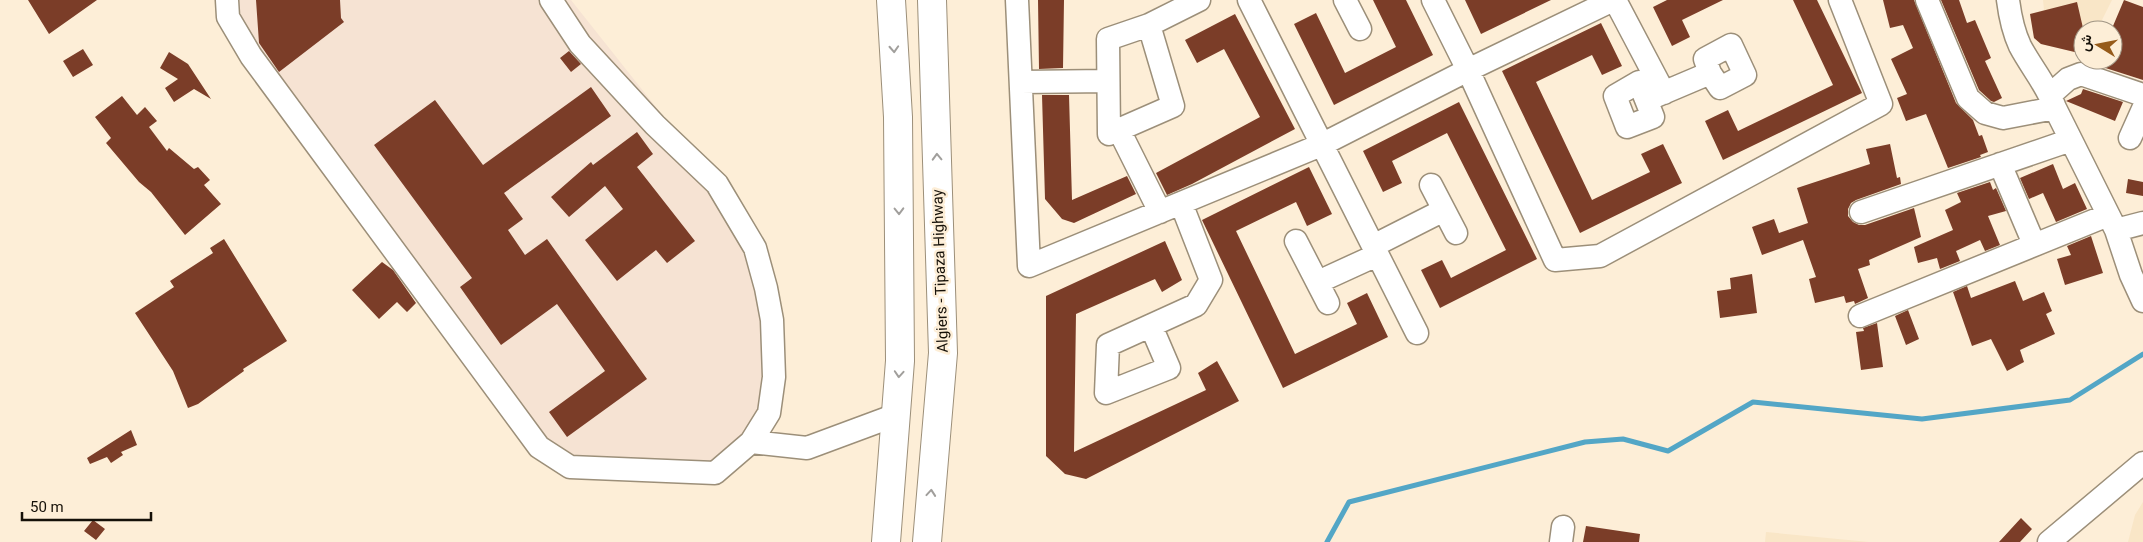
<svg xmlns="http://www.w3.org/2000/svg" width="2143" height="542" viewBox="0 0 2143 542" font-family="Roboto,Vazirmatn,sans-serif">
  <rect width="100%" height="100%" fill="#fdeed7"/>
  <path fill="#f6e3d3" d="M 227,0 L 571,0 L 717,184 L 755,248 L 769,413 L 715,473 L 570,467 L 539,447 L 251,56 Z"/>
  <path fill="#f9e6c7" d="M 2043,0 L 2112,0 L 2097,30 L 2083,30 L 2083,54 L 2041,44 L 2034,38 L 2030,14 L 2044,10 Z
    M 2143,502 L 2143,542 L 2128,542 L 2135,515 Z
    M 1766,532 L 1869,542 L 1765,542 Z"/>
  <g fill="none" stroke-linecap="round" stroke-linejoin="round">
    <path stroke="#53a6c6" stroke-width="5" d="M 1327,542 L 1349,502 L 1585,442 L 1623,439 L 1668,451 L 1753,402 L 1922,419 L 2070,400 L 2143,354"/>
  </g>
  <path fill="#7b3d28" d="M 28,0 L 97,0 L 49,34 Z
    M 256,0 L 340,0 L 341,18 L 344,22 L 279,72 L 259,43 Z
    M 1038,0 L 1064,0 L 1063,68 L 1039,69 Z
    M 1373,0 L 1406,0 L 1433,55 L 1334,105 L 1294,24 L 1316,13 L 1345,73 L 1396,47 Z
    M 1465,0 L 1551,0 L 1481,34 Z
    M 1667,0 L 1723,0 L 1682,20 L 1690,37 L 1672,46 L 1653,7 Z
    M 1793,0 L 1817,0 L 1862,93 L 1723,160 L 1705,121 L 1728,110 L 1738,131 L 1833,85 Z
    M 1883,0 L 1914,0 L 1956,103 L 1973,120 L 1979,136 L 1982,135 L 1988,152 L 1980,155 L 1981,157 L 1948,168 L 1926,114 L 1906,121 L 1897,98 L 1907,94 L 1891,59 L 1913,48 L 1903,25 L 1890,28 Z
    M 1941,0 L 1959,0 L 1967,23 L 1975,20 L 1991,58 L 1985,61 L 2002,98 L 1994,102 L 1991,101 L 1979,90 Z
    M 2124,0 L 2143,7 L 2143,80 L 2093,64 L 2095,60 L 2113,60 L 2113,26 Z
    M 2077,2 L 2083,28 L 2083,54 L 2041,44 L 2034,38 L 2030,14 Z
    M 1235,14 L 1295,129 L 1192,184 L 1167,195 L 1156,173 L 1260,117 L 1224,49 L 1197,63 L 1185,40 Z
    M 1601,23 L 1622,66 L 1602,75 L 1592,55 L 1536,82 L 1592,200 L 1650,172 L 1641,154 L 1663,144 L 1682,183 L 1580,233 L 1502,71 Z
    M 83,49 L 93,65 L 73,77 L 63,61 Z
    M 569,51 L 581,64 L 571,72 L 560,58 Z
    M 169,52 L 188,64 L 211,99 L 194,89 L 174,102 L 165,88 L 178,79 L 160,68 Z
    M 591,87 L 611,116 L 504,193 L 523,219 L 508,230 L 525,255 L 547,239 L 647,379 L 567,437 L 549,412 L 605,371 L 557,304 L 501,345 L 460,287 L 472,278 L 374,145 L 435,100 L 483,165 Z
    M 2083,89 L 2123,102 L 2115,121 L 2066,101 L 2081,94 Z
    M 1042,95 L 1069,95 L 1072,200 L 1127,176 L 1136,194 L 1074,223 L 1062,219 L 1045,199 Z
    M 122,96 L 137,115 L 145,107 L 157,121 L 149,127 L 167,151 L 169,148 L 194,169 L 198,167 L 210,180 L 204,185 L 221,204 L 185,235 L 151,192 L 139,182 L 106,143 L 111,138 L 95,117 Z
    M 1459,102 L 1537,259 L 1440,308 L 1421,270 L 1442,260 L 1451,278 L 1506,250 L 1447,133 L 1392,161 L 1402,183 L 1383,192 L 1363,151 Z
    M 637,132 L 653,154 L 637,167 L 695,241 L 667,263 L 656,250 L 617,281 L 585,240 L 623,209 L 605,186 L 569,217 L 551,197 L 591,162 L 593,165 Z
    M 1890,144 L 1897,178 L 1900,177 L 1901,184 L 1856,200 L 1851,203 L 1848,209 L 1848,216 L 1853,222 L 1859,225 L 1865,225 L 1914,208 L 1921,237 L 1869,260 L 1870,265 L 1858,269 L 1868,298 L 1855,304 L 1854,301 L 1846,303 L 1844,296 L 1815,303 L 1809,279 L 1816,277 L 1803,240 L 1762,255 L 1752,227 L 1774,219 L 1779,233 L 1808,223 L 1797,188 L 1870,164 L 1866,149 Z
    M 2053,164 L 2063,189 L 2075,183 L 2087,209 L 2056,222 L 2043,193 L 2029,199 L 2020,178 Z
    M 1309,167 L 1332,214 L 1307,226 L 1296,202 L 1236,231 L 1295,354 L 1357,324 L 1347,303 L 1367,293 L 1388,337 L 1283,388 L 1202,220 Z
    M 2128,179 L 2143,182 L 2143,196 L 2126,193 Z
    M 1990,182 L 1993,190 L 1996,188 L 2006,211 L 1988,216 L 2000,245 L 1985,251 L 1980,240 L 1956,251 L 1960,261 L 1940,269 L 1937,258 L 1918,263 L 1914,247 L 1953,230 L 1945,210 L 1961,202 L 1957,193 Z
    M 2091,236 L 2103,273 L 2065,285 L 2057,259 L 2071,255 L 2067,246 Z
    M 224,239 L 287,341 L 243,369 L 244,371 L 198,404 L 188,408 L 173,371 L 135,313 L 174,287 L 170,281 L 213,253 L 210,248 Z
    M 1165,241 L 1182,280 L 1162,292 L 1155,279 L 1076,314 L 1074,452 L 1206,390 L 1198,373 L 1217,361 L 1239,401 L 1086,479 L 1065,474 L 1046,456 L 1046,296 Z
    M 382,262 L 393,270 L 416,303 L 407,312 L 397,302 L 379,319 L 352,290 Z
    M 1752,274 L 1757,313 L 1720,318 L 1717,291 L 1731,289 L 1730,278 Z
    M 2015,281 L 2023,301 L 2044,292 L 2052,311 L 2046,314 L 2055,334 L 2020,350 L 2024,362 L 2007,371 L 1991,339 L 1972,346 L 1953,292 L 1967,286 L 1971,298 Z
    M 1908,310 L 1919,339 L 1906,345 L 1895,316 Z
    M 1877,323 L 1883,367 L 1861,370 L 1856,332 L 1864,331 L 1863,328 Z
    M 131,430 L 137,445 L 121,452 L 123,455 L 111,463 L 107,457 L 90,464 L 87,458 Z
    M 2021,518 L 2032,529 L 2020,542 L 1999,542 Z
    M 93,520 L 105,529 L 96,540 L 84,531 Z
    M 1586,526 L 1640,534 L 1639,542 L 1583,542 Z"/>
  <g fill="none" stroke-linecap="round" stroke-linejoin="round">
    <g stroke="#9c8f79" stroke-width="25">
      <path id="minor" d="M 227,0 L 228,17 L 251,56 L 539,447 L 570,467 L 715,473 L 751,442 L 769,413 L 774,377 L 772,320 L 766,288 L 755,248 L 717,184 L 655,125 L 580,44 L 551,0
        M 1017,0 L 1029,266 L 1321,145 L 1468,70 L 1613,0
        M 1249,0 L 1417,333
        M 1345,0 L 1360,29
        M 1433,0 L 1468,70 L 1555,260 L 1600,256 L 1881,104 L 1840,0
        M 1615,0 L 1664,93
        M 1927,0 L 1968,98 L 1985,113 L 2003,118 L 2055,108
        M 2008,0 C 2010,16 2013,31 2020,46 C 2031,67 2047,85 2055,108 L 2116,230 L 2131,275 L 2143,301
        M 1149,25 L 1173,106 L 1109,134 L 1108,39 Z
        M 1149,25 L 1199,0
        M 1731,45 L 1745,75 L 1720,88 L 1710,73 L 1705,59 Z
        M 1021,82 L 1108,81
        M 1639,82 L 1653,117 L 1627,127 L 1615,96 Z
        M 2050,95 L 2068,79 L 2081,74 L 2143,95
        M 1651,98 L 1710,73
        M 1119,130 L 1160,212
        M 2130,138 L 2143,109
        M 2000,164 L 2034,244
        M 1431,185 L 1456,233
        M 1861,212 L 2071,140
        M 2116,230 L 2143,223
        M 1296,241 L 1328,303
        M 1373,246 L 1444,210
        M 1318,282 L 1377,255
        M 1860,316 L 2108,215
        M 1151,326 L 1169,368 L 1106,393 L 1108,345 L 1196,305 L 1211,280 L 1181,203
        M 751,442 L 807,448 L 896,415
        M 1561,542 L 1563,527
        M 2049,542 L 2143,463"/>
    </g>
    <g stroke="#9c8f79" stroke-width="30">
      <path id="highway" d="M 886,542 L 900,361 L 898,117 L 891,0
        M 927,542 L 943,353 L 932,0"/>
    </g>
    <use href="#minor" stroke="#fff" stroke-width="22"/>
    <use href="#highway" stroke="#fff" stroke-width="28"/>
  </g>
  <defs><path id="oneway-chevron" d="M-2-3.5L2.5 0L-2 3.5" fill="none" stroke-width="1.6" stroke-linecap="round" stroke-linejoin="round" transform="scale(1.25)"/></defs>
  <g stroke="#a19f9c">
    <use href="#oneway-chevron" transform="translate(894 49) rotate(87)"/>
    <use href="#oneway-chevron" transform="translate(937 157) rotate(-92)"/>
    <use href="#oneway-chevron" transform="translate(899 211) rotate(89)"/>
    <use href="#oneway-chevron" transform="translate(899 374) rotate(94)"/>
    <use href="#oneway-chevron" transform="translate(931 493) rotate(-85)"/>
  </g>
  <g text-anchor="middle" stroke-width="5" stroke-linejoin="round" paint-order="stroke">
    <g font-size="15" fill="#151008" stroke="#fdeed7">
      <text transform="translate(940 271) rotate(-92)" y="5">Algiers - Tipaza Highway</text>
    </g>
  </g>
  <g transform="translate(2098 45) rotate(280)"><circle r="24" fill="#fdeed7" stroke="#a09584"/>
  <path d="M0-4L9 19L0 12L-9 19Z" fill="#965b1a"/>
  <text y="-8" font-size="14" font-weight="bold" text-anchor="middle" fill="#151008">ش</text>
  </g>
  <path d="M22 512v8h129v-8" fill="none" stroke="#151008" stroke-width="2.5"/>
  <text x="30" y="512" font-size="15" fill="#151008" stroke="#fdeed7" stroke-width="4" paint-order="stroke">50 m</text>
</svg>
